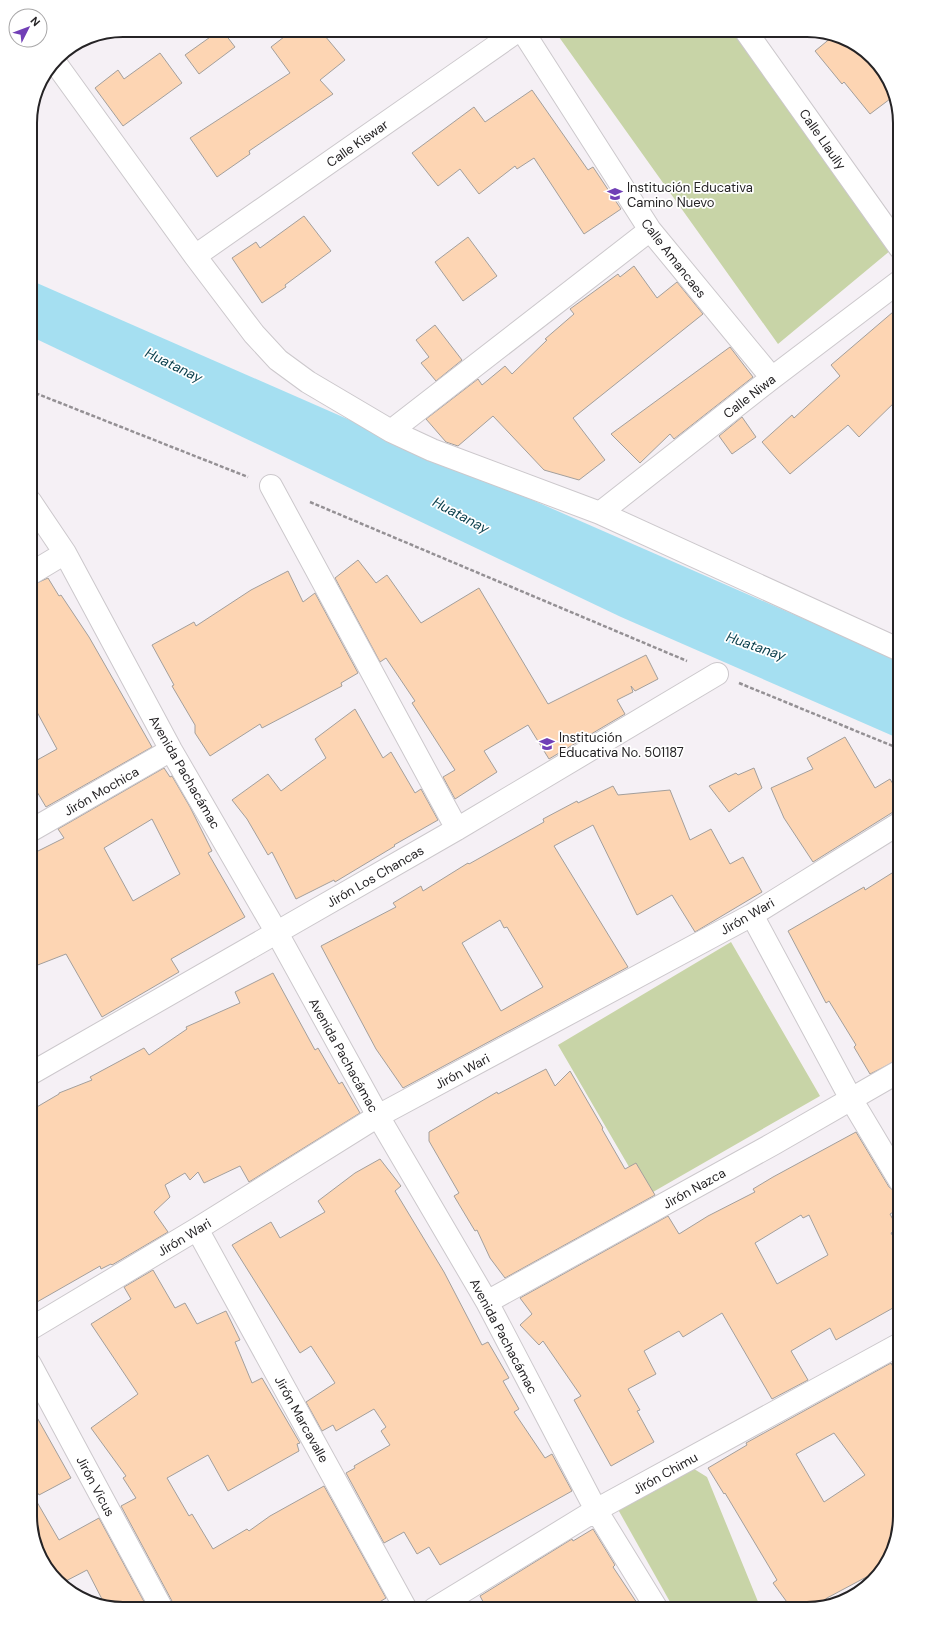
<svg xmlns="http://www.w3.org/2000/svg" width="930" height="1639" viewBox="0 0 930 1639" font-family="'DM Sans',sans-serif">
  <rect width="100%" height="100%" fill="#f5f0f5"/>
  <path fill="#c8d4a7" d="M 554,30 L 735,30 L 891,250 L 778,344 Z
    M 731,942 L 820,1096 L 646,1196 L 558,1045 Z
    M 678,1459 L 707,1477 L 761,1609 L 674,1609 L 611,1497 Z"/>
  <path fill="#a5dff1" d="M 30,280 L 900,661 L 900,739 L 621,617 L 30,336 Z"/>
  <path fill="#fdd5b3" stroke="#a39f9c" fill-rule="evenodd" d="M 220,30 L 222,30 L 235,47 L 199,74 L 185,55 Z
    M 293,30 L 320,30 L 345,60 L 320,80 L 333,94 L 249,151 L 250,154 L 217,177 L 190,138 L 290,73 L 271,47 Z
    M 832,37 L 859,46 L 891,82 L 894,96 L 870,114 L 844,82 L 842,84 L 815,51 Z
    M 160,53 L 182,83 L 123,126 L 95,88 L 118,70 L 124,79 Z
    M 532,90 L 588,170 L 593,167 L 621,209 L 584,234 L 534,158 L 517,169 L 515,166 L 479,194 L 460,169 L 438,186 L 412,153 L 474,107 L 485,122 Z
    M 304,216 L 331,251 L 285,285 L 286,287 L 262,303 L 232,258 L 256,242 L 260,248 Z
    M 468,237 L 497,276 L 463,301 L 435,262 Z
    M 634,266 L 657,298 L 677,282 L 703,314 L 573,418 L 605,460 L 579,480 L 544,470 L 493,416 L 458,446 L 446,442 L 426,419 L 478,379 L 482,385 L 505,366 L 512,374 L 547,340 L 545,339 L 574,314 L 570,309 L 618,274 L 620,277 Z
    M 900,306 L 900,397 L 859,437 L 848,425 L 790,474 L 762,442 L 792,415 L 794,418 L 840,376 L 831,365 Z
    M 435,325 L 462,360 L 436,381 L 421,363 L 429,357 L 416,340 Z
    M 730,347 L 753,377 L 674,439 L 670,434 L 640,463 L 611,434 Z
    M 742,417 L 756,437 L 732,454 L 719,436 Z
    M 358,560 L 376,583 L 387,575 L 421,623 L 479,588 L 548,704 L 646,655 L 658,679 L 635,691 L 631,686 L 633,692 L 617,700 L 625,714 L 549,759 L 528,725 L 484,751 L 497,772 L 455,799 L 443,777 L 455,770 L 412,703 L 415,701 L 386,658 L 380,662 L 335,578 Z
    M 288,571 L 303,602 L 315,593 L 358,673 L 341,683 L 342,686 L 262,728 L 260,724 L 210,756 L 195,733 L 195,725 L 172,686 L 174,685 L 152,645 L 194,622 L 196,626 L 251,590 Z
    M 48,578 L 59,596 L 61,595 L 89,637 L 152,747 L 46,807 L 30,780 L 30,764 L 57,749 L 30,699 L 30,586 Z
    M 355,709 L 383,758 L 391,752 L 415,793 L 421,789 L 438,820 L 394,845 L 395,846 L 335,882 L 334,880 L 296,899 L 272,852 L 268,855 L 247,819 L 232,800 L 268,774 L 281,791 L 326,758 L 315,739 Z
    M 845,737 L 875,788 L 890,779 L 900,796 L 900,811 L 893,812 L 813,862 L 784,818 L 771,788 L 813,769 L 807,758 Z
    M 164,768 L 170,777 L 172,776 L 190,807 L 212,851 L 208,853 L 245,917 L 171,959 L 179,972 L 102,1017 L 66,954 L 30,968 L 30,855 L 64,838 L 58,829 ZM 152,819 L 180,874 L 133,901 L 104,848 Z
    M 754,768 L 762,788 L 729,812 L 709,786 L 736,773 L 738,775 Z
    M 613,786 L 618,795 L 670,790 L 690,840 L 711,829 L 730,864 L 743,857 L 762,892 L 695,932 L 672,895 L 637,915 L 593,825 L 554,846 L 628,967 L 403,1088 L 376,1049 L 321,946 L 396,907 L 393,903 L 421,886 L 423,891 L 468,863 L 469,864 L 544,822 L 543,819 L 577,801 L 578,803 ZM 500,920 L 504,928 L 507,927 L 543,987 L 501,1011 L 462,943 Z
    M 892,873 L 900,885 L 900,908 L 893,912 L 900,927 L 900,1059 L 870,1074 L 854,1047 L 856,1045 L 829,1001 L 826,1003 L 788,931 L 864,887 L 865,890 Z
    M 273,973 L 315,1050 L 318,1048 L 339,1084 L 342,1082 L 360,1113 L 249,1182 L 240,1166 L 204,1183 L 198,1172 L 190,1180 L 185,1173 L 165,1185 L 170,1197 L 154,1212 L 168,1232 L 112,1265 L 111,1264 L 101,1269 L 100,1266 L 30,1306 L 30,1111 L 59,1094 L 59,1093 L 92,1080 L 90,1077 L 144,1048 L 149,1055 L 187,1029 L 186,1027 L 240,1003 L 235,992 Z
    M 546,1069 L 555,1086 L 570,1071 L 603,1128 L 602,1129 L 625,1169 L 636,1163 L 655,1195 L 505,1278 L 490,1258 L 477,1230 L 475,1231 L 454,1196 L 459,1193 L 429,1141 L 429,1132 L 497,1092 L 498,1094 Z
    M 856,1132 L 889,1187 L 895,1192 L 900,1201 L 900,1208 L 890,1214 L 898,1229 L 891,1233 L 900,1248 L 900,1304 L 836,1340 L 830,1328 L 791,1351 L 808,1380 L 772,1399 L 722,1313 L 683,1337 L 679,1331 L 644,1351 L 656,1374 L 628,1389 L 640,1410 L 637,1411 L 654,1442 L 611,1466 L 574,1400 L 581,1396 L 543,1341 L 539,1345 L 520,1325 L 532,1314 L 520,1298 L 668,1216 L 679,1234 L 708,1216 L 755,1192 L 753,1189 L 773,1177 ZM 801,1215 L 803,1218 L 809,1215 L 828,1255 L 777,1284 L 755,1243 Z
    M 380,1159 L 401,1186 L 395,1191 L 444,1272 L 482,1345 L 488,1342 L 509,1378 L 503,1381 L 519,1409 L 514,1412 L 545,1458 L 552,1454 L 572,1491 L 440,1565 L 429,1547 L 417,1554 L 404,1532 L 384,1543 L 346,1473 L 355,1468 L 354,1466 L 390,1445 L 381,1431 L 386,1427 L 374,1409 L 336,1431 L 333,1425 L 322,1431 L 306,1402 L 335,1383 L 311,1346 L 300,1353 L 232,1245 L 271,1222 L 280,1238 L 325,1212 L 318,1201 L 355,1173 Z
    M 153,1270 L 175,1308 L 185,1303 L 197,1324 L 226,1311 L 240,1340 L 235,1342 L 252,1383 L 262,1378 L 300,1443 L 297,1444 L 299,1451 L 228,1491 L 208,1455 L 167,1478 L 189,1516 L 192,1514 L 213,1549 L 247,1529 L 249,1531 L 270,1516 L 324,1486 L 386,1598 L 368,1609 L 174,1609 L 173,1603 L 121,1506 L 136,1498 L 123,1478 L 126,1476 L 91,1428 L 138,1394 L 91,1324 L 131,1299 L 124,1287 Z
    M 891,1363 L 900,1380 L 900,1517 L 885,1567 L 827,1598 L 815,1607 L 792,1609 L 773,1583 L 777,1580 L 725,1493 L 724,1494 L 708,1468 L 747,1445 L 746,1443 ZM 834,1433 L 865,1475 L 824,1502 L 796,1454 Z
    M 30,1405 L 71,1478 L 39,1495 L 30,1480 Z
    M 30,1490 L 59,1540 L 99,1518 L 148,1609 L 117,1609 L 105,1605 L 87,1570 L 62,1583 L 39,1557 L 30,1516 Z
    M 593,1529 L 615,1565 L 613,1567 L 641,1609 L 487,1609 L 480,1596 L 572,1539 L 573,1541 Z"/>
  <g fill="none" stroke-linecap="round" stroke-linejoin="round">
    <g stroke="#ccc8cc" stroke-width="24">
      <path id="street" d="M 522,30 L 650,230 L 772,378
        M 745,30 L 900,248
        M 54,61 L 195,256 L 254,334 L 278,360 L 308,382 L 391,431 L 432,450 L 600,513 L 900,650
        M 195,256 L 519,30
        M 391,431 L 650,230
        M 271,486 L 457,829
        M 30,501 L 65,553 L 171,750 L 277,933 L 378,1116 L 487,1302 L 596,1510 L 657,1609
        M 600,513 L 772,378 L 900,281
        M 30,574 L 65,553
        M 30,831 L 171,750
        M 752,915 L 851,1099 L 900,1181
        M 30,1074 L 457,829 L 717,674
        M 197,1229 L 406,1609
        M 487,1302 L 773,1144 L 900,1071
        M 30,1329 L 197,1229 L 378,1116 L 752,915 L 900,823
        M 30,1364 L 162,1609
        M 434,1609 L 596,1510 L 900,1344"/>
    </g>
    <path stroke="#949094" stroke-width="2.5" stroke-dasharray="4 2" stroke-linecap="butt" d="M 30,391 L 248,477
      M 310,502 L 687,661
      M 739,683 L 900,749"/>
    <use href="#street" stroke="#fff" stroke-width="22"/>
  </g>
  <defs>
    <g id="school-bare" transform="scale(1.2)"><path d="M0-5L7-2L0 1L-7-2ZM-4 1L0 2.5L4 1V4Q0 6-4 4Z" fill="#713fb6" stroke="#fff" stroke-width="2.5" paint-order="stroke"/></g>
  </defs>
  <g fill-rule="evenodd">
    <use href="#school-bare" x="615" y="194"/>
    <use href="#school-bare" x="547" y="744"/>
  </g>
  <g text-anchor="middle" stroke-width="3.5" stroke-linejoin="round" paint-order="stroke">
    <g font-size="13" fill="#252325" stroke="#fff">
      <text transform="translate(823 139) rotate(55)" y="5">Calle Llaully</text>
      <text transform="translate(357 143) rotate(-35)" y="5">Calle Kiswar</text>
      <text transform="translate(674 258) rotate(52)" y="5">Calle Amancaes</text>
      <text transform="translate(749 396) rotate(-38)" y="5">Calle Niwa</text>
      <text transform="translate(185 772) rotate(60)" y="5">Avenida Pachacámac</text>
      <text transform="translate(101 791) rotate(-30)" y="5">Jirón Mochica</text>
      <text transform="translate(375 876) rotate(-30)" y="5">Jirón Los Chancas</text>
      <text transform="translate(747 916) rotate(-30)" y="5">Jirón Wari</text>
      <text transform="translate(344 1055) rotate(61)" y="5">Avenida Pachacámac</text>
      <text transform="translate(462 1071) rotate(-28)" y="5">Jirón Wari</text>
      <text transform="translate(694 1188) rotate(-29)" y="5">Jirón Nazca</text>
      <text transform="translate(184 1237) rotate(-31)" y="5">Jirón Wari</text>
      <text transform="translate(504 1336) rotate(62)" y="5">Avenida Pachacámac</text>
      <text transform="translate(302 1419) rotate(61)" y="5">Jirón Marcavalle</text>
      <text transform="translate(665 1473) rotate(-29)" y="5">Jirón Chimu</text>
      <text transform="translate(96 1486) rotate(62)" y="5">Jirón Vicus</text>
    </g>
    <g font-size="13" fill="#252325" stroke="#fff" text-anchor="start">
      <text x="627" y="192">Institución Educativa<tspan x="627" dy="15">Camino Nuevo</tspan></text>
      <text x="559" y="742">Institución<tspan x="559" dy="15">Educativa No. 501187</tspan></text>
    </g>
    <g font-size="14" font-style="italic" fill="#093e4b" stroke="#fff">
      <text transform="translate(174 365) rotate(26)" y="5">Huatanay</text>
      <text transform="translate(461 515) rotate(28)" y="5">Huatanay</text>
      <text transform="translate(756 646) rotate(19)" y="5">Huatanay</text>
    </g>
  </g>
  <path d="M0 0H930V1639H0ZM123 37H807A86 86 0 0 1 893 123V1516A86 86 0 0 1 807 1602H123A86 86 0 0 1 37 1516V123A86 86 0 0 1 123 37Z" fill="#fff" fill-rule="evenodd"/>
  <path fill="none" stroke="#252325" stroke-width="2" d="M123 37H807A86 86 0 0 1 893 123V1516A86 86 0 0 1 807 1602H123A86 86 0 0 1 37 1516V123A86 86 0 0 1 123 37Z"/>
  <g transform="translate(28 28) rotate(48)"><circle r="19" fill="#ffffff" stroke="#a8a7a8"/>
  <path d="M0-3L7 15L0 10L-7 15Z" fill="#713fb6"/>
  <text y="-6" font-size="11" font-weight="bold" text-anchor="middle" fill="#252325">N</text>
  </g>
</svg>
